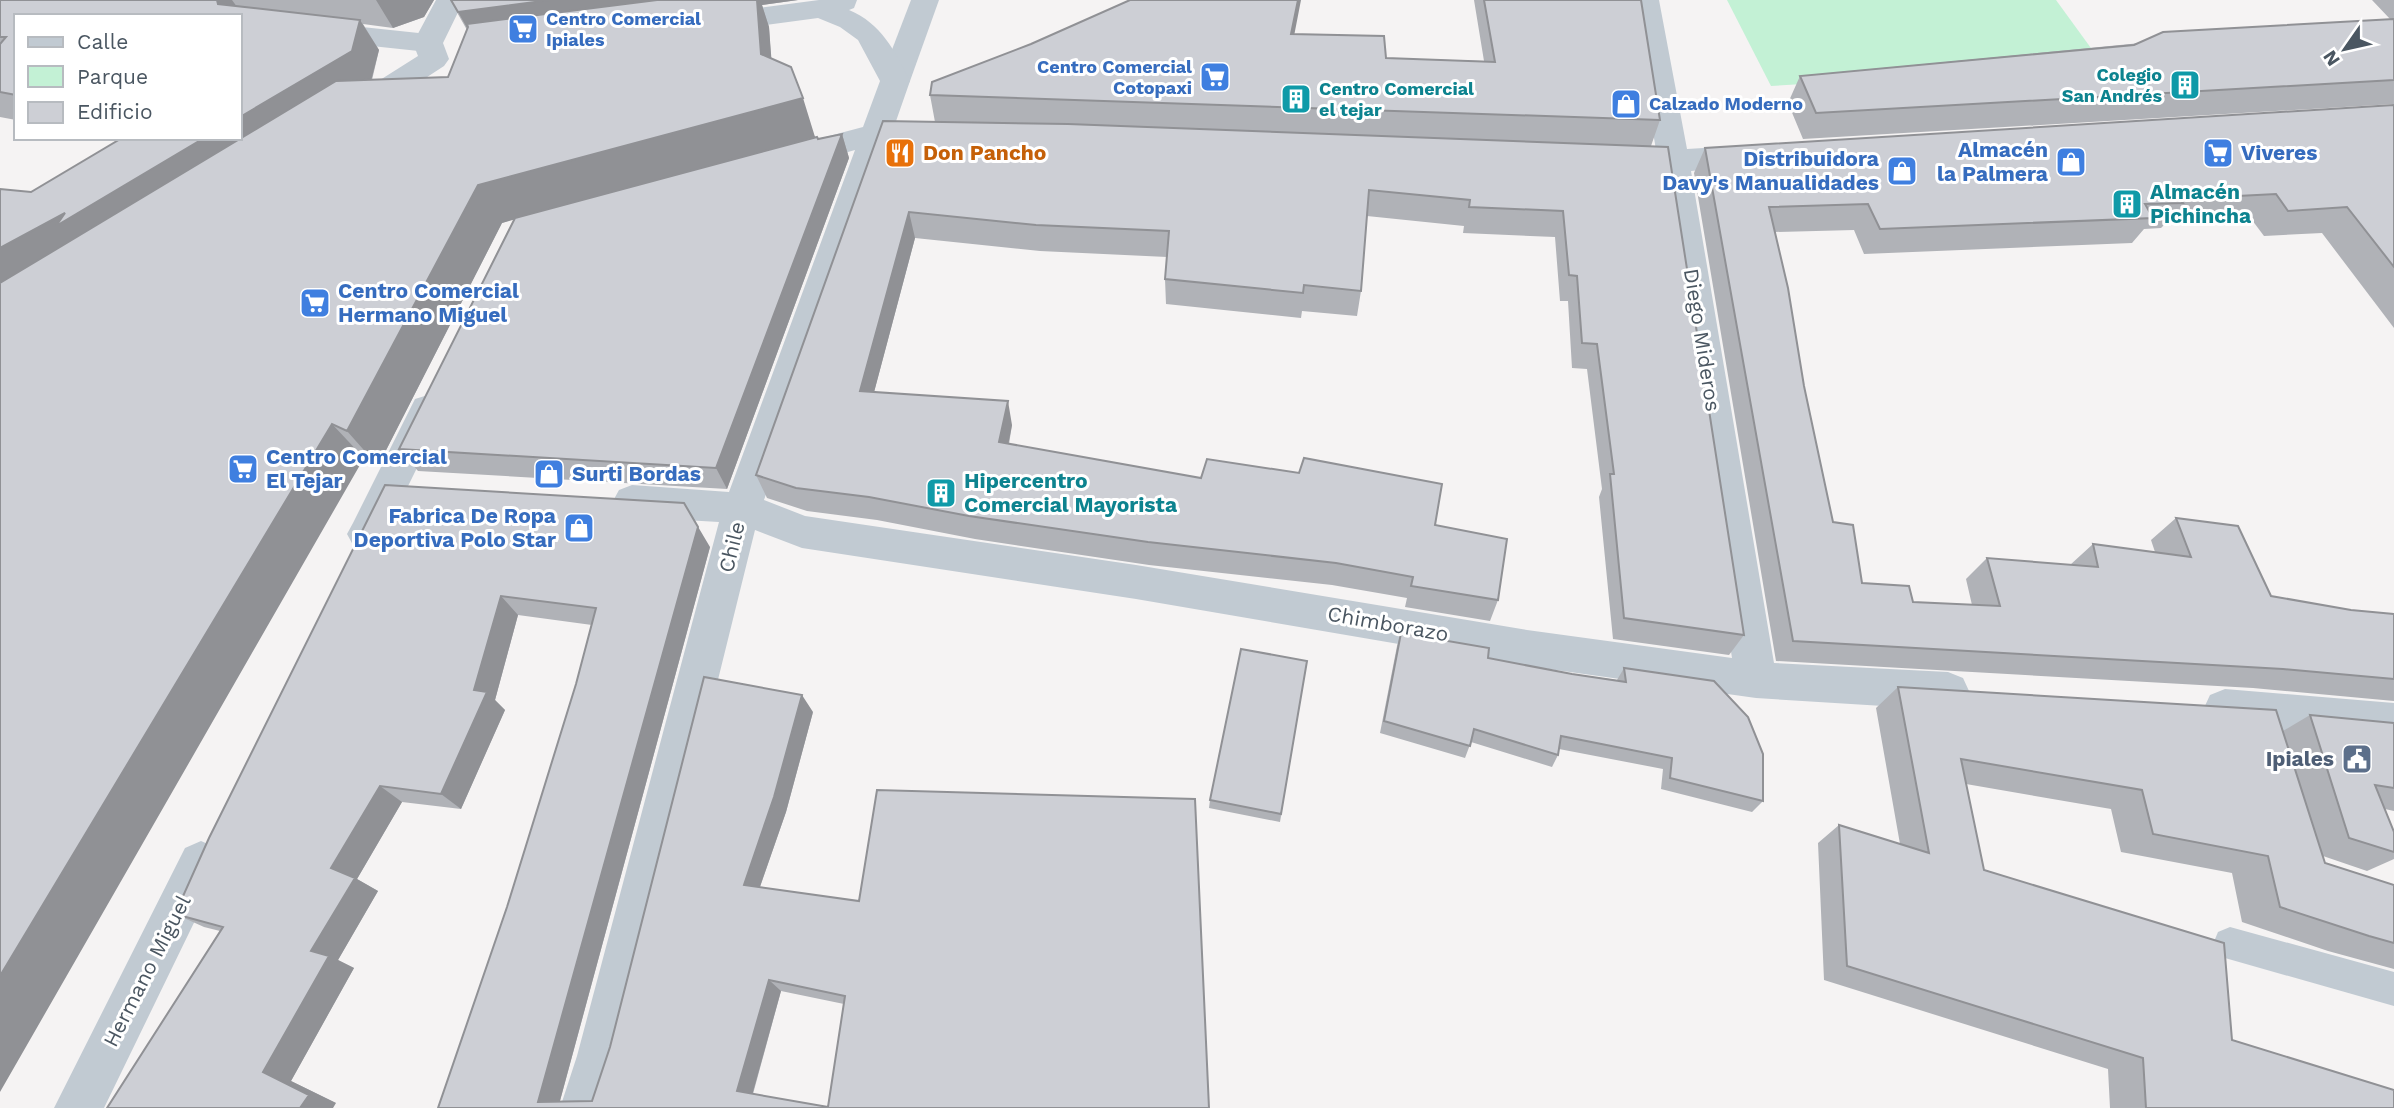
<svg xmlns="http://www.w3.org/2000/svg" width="2394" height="1108" viewBox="0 0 2394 1108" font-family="'Work Sans',sans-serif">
  <rect width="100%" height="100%" fill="#f5f3f3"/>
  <path fill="#c3f1d5" d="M 1727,0 L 2056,0 L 2104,66 L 1771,86 Z"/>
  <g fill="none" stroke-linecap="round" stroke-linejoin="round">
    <path fill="#c1cad2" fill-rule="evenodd" d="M 2230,927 L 2394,972 L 2394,1006 L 2218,956 L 2213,944 L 2218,932 Z"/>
    <path fill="#c1cad2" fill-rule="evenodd" d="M 911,0 L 939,0 L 910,81 L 906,88 L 895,91 L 884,88 L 880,81 Z"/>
    <path fill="#c1cad2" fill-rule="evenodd" d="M 819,0 L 857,0 L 854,8 L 849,10 C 882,24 894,50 910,81 L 895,124 L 931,125 L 942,128 L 946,135 L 942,142 L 931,145 L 888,145 L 764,500 L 805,516 L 1136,565 L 1527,630 L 1732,658 L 1660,171 L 1617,170 L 1606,167 L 1601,159 L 1606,151 L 1617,148 L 1656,150 L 1631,0 L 1659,0 L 1687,149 L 1753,145 L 1764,148 L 1769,156 L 1764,164 L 1691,171 L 1774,663 L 1948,672 L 1963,678 L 1969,691 L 1963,704 L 1948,710 L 1756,698 L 1527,666 L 1136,599 L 802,548 L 755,530 L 625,1056 L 608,1108 L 560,1108 L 577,1056 L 719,522 L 632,517 L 619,512 L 613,501 L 619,490 L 632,485 L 729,492 L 855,150 L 795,167 L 784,164 L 779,156 L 784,148 L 863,127 L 880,81 L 858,40 L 840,27 L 818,18 L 714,32 L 704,29 L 700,23 L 704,17 L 714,14 Z
      M 240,14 L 428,34 L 438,36 L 443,43 L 438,50 L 428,52 L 240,32 L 240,16 L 233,16 Z
      M 428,395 L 441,399 L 446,409 L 379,545 L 366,550 L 353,545 L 347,534 L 353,523 L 415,399 Z
      M 2225,689 L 2394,703 L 2394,741 L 2225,727 L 2210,721 L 2204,708 L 2210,695 Z
      M 201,841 L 217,848 L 223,863 L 104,1108 L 54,1108 L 185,848 Z"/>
    <path fill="#c1cad2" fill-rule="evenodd" d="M 436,0 L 464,0 L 443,43 L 449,59 L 444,66 L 372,113 L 361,116 L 350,113 L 346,106 L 350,99 L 418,56 L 413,43 Z"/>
  </g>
  <path fill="#b0b2b7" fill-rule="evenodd" d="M 0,0 L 434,0 L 424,17 L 393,28 L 363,24 L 379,50 L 372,80 L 448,77 L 467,30 L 450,0 L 798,0 L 762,5 L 769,27 L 771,59 L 815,137 L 818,139 L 842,134 L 849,158 L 727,489 L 418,471 L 399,449 L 514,219 L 502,223 L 378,466 L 364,458 L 31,192 L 240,138 L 240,16 L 16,16 L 16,120 L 0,117 Z
    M 1474,0 L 1641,0 L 1660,120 L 1651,146 L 1744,635 L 1729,655 L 1613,639 L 1599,497 L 1602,489 L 1587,369 L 1572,368 L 1568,301 L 1560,301 L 1555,237 L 1463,233 L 1464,226 L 1367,216 L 1361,291 L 1357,316 L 1302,311 L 1301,318 L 1166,304 L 1165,279 L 1167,257 L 1040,251 L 915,238 L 874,392 L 1012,425 L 1009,444 L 1435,525 L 1498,600 L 1490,621 L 1405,607 L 1407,598 L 1332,585 L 1149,565 L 975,539 L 877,520 L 807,511 L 767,498 L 756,475 L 935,122 L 930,95 L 1294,34 L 1386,58 L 1484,61 Z
    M 2372,0 L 2394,0 L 2394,104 L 1803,139 L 1788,103 L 1800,76 L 2390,19 Z
    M 2394,105 L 2394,328 L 2322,233 L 2264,236 L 2252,220 L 2165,224 L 2161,228 L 2144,229 L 2132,243 L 1864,254 L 1854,230 L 1775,232 L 1804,386 L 1833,522 L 1862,583 L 1913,602 L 1972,605 L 1966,579 L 1987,558 L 2070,565 L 2093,544 L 2155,552 L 2151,540 L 2176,518 L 2271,596 L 2351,610 L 2394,614 L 2394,701 L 2253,688 L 1776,661 L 1694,173 L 1705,148 Z
    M 385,485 L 710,547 L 560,1101 L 592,1101 L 813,712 L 786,812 L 760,887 L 1209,1108 L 438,1108 L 507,907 L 576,684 L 592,625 L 518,615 L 495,700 L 505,710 L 461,809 L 402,802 L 357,879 L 378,891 L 338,960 L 354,968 L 291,1081 L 336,1103 L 107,1108 L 220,931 L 204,927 L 175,914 ZM 781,991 L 844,1004 L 828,1107 L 753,1094 Z
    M 1401,633 L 1488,658 L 1572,674 L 1617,680 L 1624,668 L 1763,801 L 1752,812 L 1661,789 L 1663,769 L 1559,749 L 1558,755 L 1552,767 L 1471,742 L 1465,758 L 1380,733 L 1397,646 Z
    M 1307,661 L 1280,822 L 1209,808 L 1210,800 Z
    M 1898,687 L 2283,731 L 2310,715 L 2394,723 L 2394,811 L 2385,809 L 2394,832 L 2394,859 L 2367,871 L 2323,856 L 2325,863 L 2394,885 L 2394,969 L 2328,951 L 2242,922 L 2232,873 L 2121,852 L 2111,809 L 1966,784 L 1984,870 L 2232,1040 L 2394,1108 L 2110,1108 L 2108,1069 L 1824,980 L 1818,843 L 1839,825 L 1900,844 L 1876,708 Z"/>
  <path fill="#909195" d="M 217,0 L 232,0 L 240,11 L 218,4 Z
    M 376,0 L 434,0 L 424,17 L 393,28 Z
    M 550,0 L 798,0 L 762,5 L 769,27 L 774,93 L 475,42 L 458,12 Z
    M 1298,0 L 1301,0 L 1289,62 L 1291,34 Z
    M 360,20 L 379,50 L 371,81 L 0,293 L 0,248 L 204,138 L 240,138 L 240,117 Z
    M 803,98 L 815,137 L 502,223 L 378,466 L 347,431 L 478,185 Z
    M 842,134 L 849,158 L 727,489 L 716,468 Z
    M 909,212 L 915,238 L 868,415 L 860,391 Z
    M 1008,401 L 1012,425 L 1004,466 L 999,442 Z
    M 332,424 L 364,458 L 0,1092 L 0,976 Z
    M 684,503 L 710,547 L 558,1108 L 538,1102 Z
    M 501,596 L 518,615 L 495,700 L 505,710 L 461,809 L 441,794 L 474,690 Z
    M 802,695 L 813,712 L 786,812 L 756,898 L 744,885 Z
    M 380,786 L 402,802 L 357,879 L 378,891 L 338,960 L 354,968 L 291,1081 L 336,1103 L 333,1108 L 300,1108 L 263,1072 L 311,951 L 331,868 Z
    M 769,980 L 781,991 L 751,1099 L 737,1091 Z"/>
  <path fill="#cdcfd5" stroke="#909195" stroke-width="2" fill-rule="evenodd" d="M 0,0 L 217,0 L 218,4 L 360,20 L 352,51 L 240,117 L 240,16 L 16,16 L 16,95 L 0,92 L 0,44 L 6,37 L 0,37 Z
    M 451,0 L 550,0 L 458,12 Z
    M 657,0 L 757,0 L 761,54 L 791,67 L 803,98 L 478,185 L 347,431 L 332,424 L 0,976 L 0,283 L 336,81 L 448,77 L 468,27 L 467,24 Z
    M 1130,0 L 1298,0 L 1291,34 L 1384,36 L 1386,58 L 1495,62 L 1484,0 L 1641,0 L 1660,120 L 930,95 L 932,82 L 1031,44 Z
    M 2394,19 L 2394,80 L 1816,113 L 1800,76 L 2134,45 L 2163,32 Z
    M 2394,105 L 2394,267 L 2347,207 L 2288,211 L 2276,194 L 2180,199 L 2183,203 L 2145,204 L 2153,218 L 1880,229 L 1868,204 L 1769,207 L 1788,288 L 1804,386 L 1833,522 L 1853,525 L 1862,583 L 1909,586 L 1913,602 L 2000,606 L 1987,558 L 2098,567 L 2093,544 L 2191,557 L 2176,518 L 2238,526 L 2271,596 L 2351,610 L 2394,614 L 2394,679 L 2283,669 L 1793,641 L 1705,148 Z
    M 883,121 L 1068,124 L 1668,147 L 1744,635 L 1624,618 L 1610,474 L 1614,474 L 1597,344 L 1582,343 L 1577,276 L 1569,275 L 1563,211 L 1469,207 L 1470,200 L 1369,190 L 1361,291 L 1304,285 L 1303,293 L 1165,279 L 1169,231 L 1036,225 L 909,212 L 860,391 L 1008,401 L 999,442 L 1201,478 L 1207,459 L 1299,473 L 1304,458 L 1442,484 L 1435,525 L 1507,539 L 1498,600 L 1411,586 L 1413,577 L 1336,563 L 1148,542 L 969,516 L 869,497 L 796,488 L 756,475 Z
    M 842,134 L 716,468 L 399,449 L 515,218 L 817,137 L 818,139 Z
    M 122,138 L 204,138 L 56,226 L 65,213 L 0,248 L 0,189 L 31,192 Z
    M 385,485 L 684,503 L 698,527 L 538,1102 L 592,1101 L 610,1047 L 704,677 L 802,695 L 774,797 L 744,885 L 859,901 L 877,790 L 1195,799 L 1209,1108 L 438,1108 L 507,907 L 576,684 L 596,608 L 501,596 L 474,690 L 487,692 L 441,794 L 380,786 L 331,868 L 355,878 L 311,951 L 329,956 L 263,1072 L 309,1095 L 300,1108 L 107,1108 L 223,927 L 175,914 L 209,838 ZM 769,980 L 845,996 L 828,1107 L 737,1091 Z
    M 1401,633 L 1489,648 L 1488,658 L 1572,674 L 1626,682 L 1624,668 L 1714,681 L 1748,717 L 1763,754 L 1763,801 L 1670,778 L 1672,758 L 1561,736 L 1558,755 L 1474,729 L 1470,746 L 1384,721 Z
    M 1241,649 L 1307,661 L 1281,814 L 1210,800 Z
    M 1898,687 L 2276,710 L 2325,863 L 2394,885 L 2394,943 L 2369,936 L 2280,907 L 2268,856 L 2153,834 L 2142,790 L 1961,759 L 1984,870 L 2224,943 L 2232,1040 L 2394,1090 L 2394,1108 L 2146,1108 L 2143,1058 L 1847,966 L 1839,825 L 1929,853 Z
    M 2310,715 L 2394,723 L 2394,788 L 2375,785 L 2394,832 L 2394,852 L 2349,838 Z"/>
  <defs>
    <g id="supermarket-square" transform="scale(1.575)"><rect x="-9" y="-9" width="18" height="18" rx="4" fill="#3f7fe0" stroke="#fff"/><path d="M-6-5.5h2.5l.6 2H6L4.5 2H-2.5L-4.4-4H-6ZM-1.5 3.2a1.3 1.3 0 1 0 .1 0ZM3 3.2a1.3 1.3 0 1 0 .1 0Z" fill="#fff"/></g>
    <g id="building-square" transform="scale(1.575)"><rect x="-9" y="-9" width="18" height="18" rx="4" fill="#0f9aa8" stroke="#fff"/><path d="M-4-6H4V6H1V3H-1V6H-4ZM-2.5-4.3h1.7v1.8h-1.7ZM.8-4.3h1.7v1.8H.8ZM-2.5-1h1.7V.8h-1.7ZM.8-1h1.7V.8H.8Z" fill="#fff"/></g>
    <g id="shop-square" transform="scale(1.575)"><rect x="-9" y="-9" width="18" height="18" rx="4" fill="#3f7fe0" stroke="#fff"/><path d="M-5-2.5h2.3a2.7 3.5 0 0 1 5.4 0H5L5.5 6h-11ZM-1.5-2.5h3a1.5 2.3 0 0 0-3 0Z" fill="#fff"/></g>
    <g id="restaurant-square" transform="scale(1.575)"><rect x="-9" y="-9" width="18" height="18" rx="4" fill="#e8710a" stroke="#fff"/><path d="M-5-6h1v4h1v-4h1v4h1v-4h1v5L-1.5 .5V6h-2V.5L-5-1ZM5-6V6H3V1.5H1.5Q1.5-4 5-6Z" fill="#fff"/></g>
    <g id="civic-square" transform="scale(1.575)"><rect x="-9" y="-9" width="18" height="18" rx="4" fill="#5c6f8a" stroke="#fff"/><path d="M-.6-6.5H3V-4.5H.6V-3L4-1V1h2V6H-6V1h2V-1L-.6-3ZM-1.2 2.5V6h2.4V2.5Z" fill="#fff"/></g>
  </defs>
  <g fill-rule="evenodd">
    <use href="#supermarket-square" x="523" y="29"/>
    <use href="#supermarket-square" x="1215" y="77"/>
    <use href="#building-square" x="2185" y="85"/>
    <use href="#building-square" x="1296" y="99"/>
    <use href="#shop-square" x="1626" y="104"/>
    <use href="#restaurant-square" x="900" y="153"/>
    <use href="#supermarket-square" x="2218" y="153"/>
    <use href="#shop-square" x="2071" y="162"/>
    <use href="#shop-square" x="1902" y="171"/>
    <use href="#building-square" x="2127" y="204"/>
    <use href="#supermarket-square" x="315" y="303"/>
    <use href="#supermarket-square" x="243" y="469"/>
    <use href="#shop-square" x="549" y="474"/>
    <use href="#building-square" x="941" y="493"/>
    <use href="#shop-square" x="579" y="528"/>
    <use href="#civic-square" x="2357" y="759"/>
  </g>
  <g text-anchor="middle" stroke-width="6" stroke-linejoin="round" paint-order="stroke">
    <g font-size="18" font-weight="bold" fill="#366cbe" stroke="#fff" text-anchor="start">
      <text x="546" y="25">Centro Comercial<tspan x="546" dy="21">Ipiales</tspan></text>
      <text x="1192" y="73" text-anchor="end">Centro Comercial<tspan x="1192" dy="21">Cotopaxi</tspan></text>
      <text x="1649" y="110">Calzado Moderno</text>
    </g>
    <g font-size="18" font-weight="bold" fill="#0d838f" stroke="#fff" text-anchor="end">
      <text x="2162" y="81">Colegio<tspan x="2162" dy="21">San Andrés</tspan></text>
      <text x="1319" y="95" text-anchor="start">Centro Comercial<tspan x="1319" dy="21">el tejar</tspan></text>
    </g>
    <g font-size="21" font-weight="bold" fill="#366cbe" stroke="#fff" text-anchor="start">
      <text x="2048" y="157" text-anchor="end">Almacén<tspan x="2048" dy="24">la Palmera</tspan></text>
      <text x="2241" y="160">Viveres</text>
      <text x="1879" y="166" text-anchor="end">Distribuidora<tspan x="1879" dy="24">Davy's Manualidades</tspan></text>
      <text x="338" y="298">Centro Comercial<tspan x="338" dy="24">Hermano Miguel</tspan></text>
      <text x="266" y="464">Centro Comercial<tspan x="266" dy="24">El Tejar</tspan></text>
      <text x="572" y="481">Surti Bordas</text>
      <text x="556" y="523" text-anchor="end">Fabrica De Ropa<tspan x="556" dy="24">Deportiva Polo Star</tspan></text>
    </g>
    <g font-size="21" font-weight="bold" fill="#c56008" stroke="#fff" text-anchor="start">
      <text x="923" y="160">Don Pancho</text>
    </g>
    <g font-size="21" font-weight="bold" fill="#0d838f" stroke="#fff" text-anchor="start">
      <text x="2150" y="199">Almacén<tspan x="2150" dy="24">Pichincha</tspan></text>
      <text x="964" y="488">Hipercentro<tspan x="964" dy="24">Comercial Mayorista</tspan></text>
    </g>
    <g font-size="21" fill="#4a5661" stroke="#fff">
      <text transform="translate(1702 340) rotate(81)" y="7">Diego Mideros</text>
      <text transform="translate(732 547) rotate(-76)" y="7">Chile</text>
      <text transform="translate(1388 624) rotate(10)" y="7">Chimborazo</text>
      <text transform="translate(147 971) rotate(-63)" y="7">Hermano Miguel</text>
    </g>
    <g font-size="21" font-weight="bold" fill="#4e5e75" stroke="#fff" text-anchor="end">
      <text x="2334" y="766">Ipiales</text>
    </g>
  </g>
  <rect x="14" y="14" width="228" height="126" fill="#ffffff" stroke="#b7bbc0" stroke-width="2"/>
  <rect x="28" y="37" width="35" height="10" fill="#c1cad2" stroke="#b7bbc0" stroke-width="2"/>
  <text x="77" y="49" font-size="21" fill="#4a5661">Calle</text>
  <rect x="28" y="66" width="35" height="21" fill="#c3f1d5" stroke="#b7bbc0" stroke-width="2"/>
  <text x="77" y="84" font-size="21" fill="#4a5661">Parque</text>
  <rect x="28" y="102" width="35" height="21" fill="#cdcfd5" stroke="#b7bbc0" stroke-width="2"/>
  <text x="77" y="119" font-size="21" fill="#4a5661">Edificio</text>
  <g transform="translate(2345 49) rotate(236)" stroke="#ffffff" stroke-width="5" paint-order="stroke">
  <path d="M0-5L12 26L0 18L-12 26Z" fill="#4a5661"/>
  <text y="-10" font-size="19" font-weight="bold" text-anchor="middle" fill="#4a5661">N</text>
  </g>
</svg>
